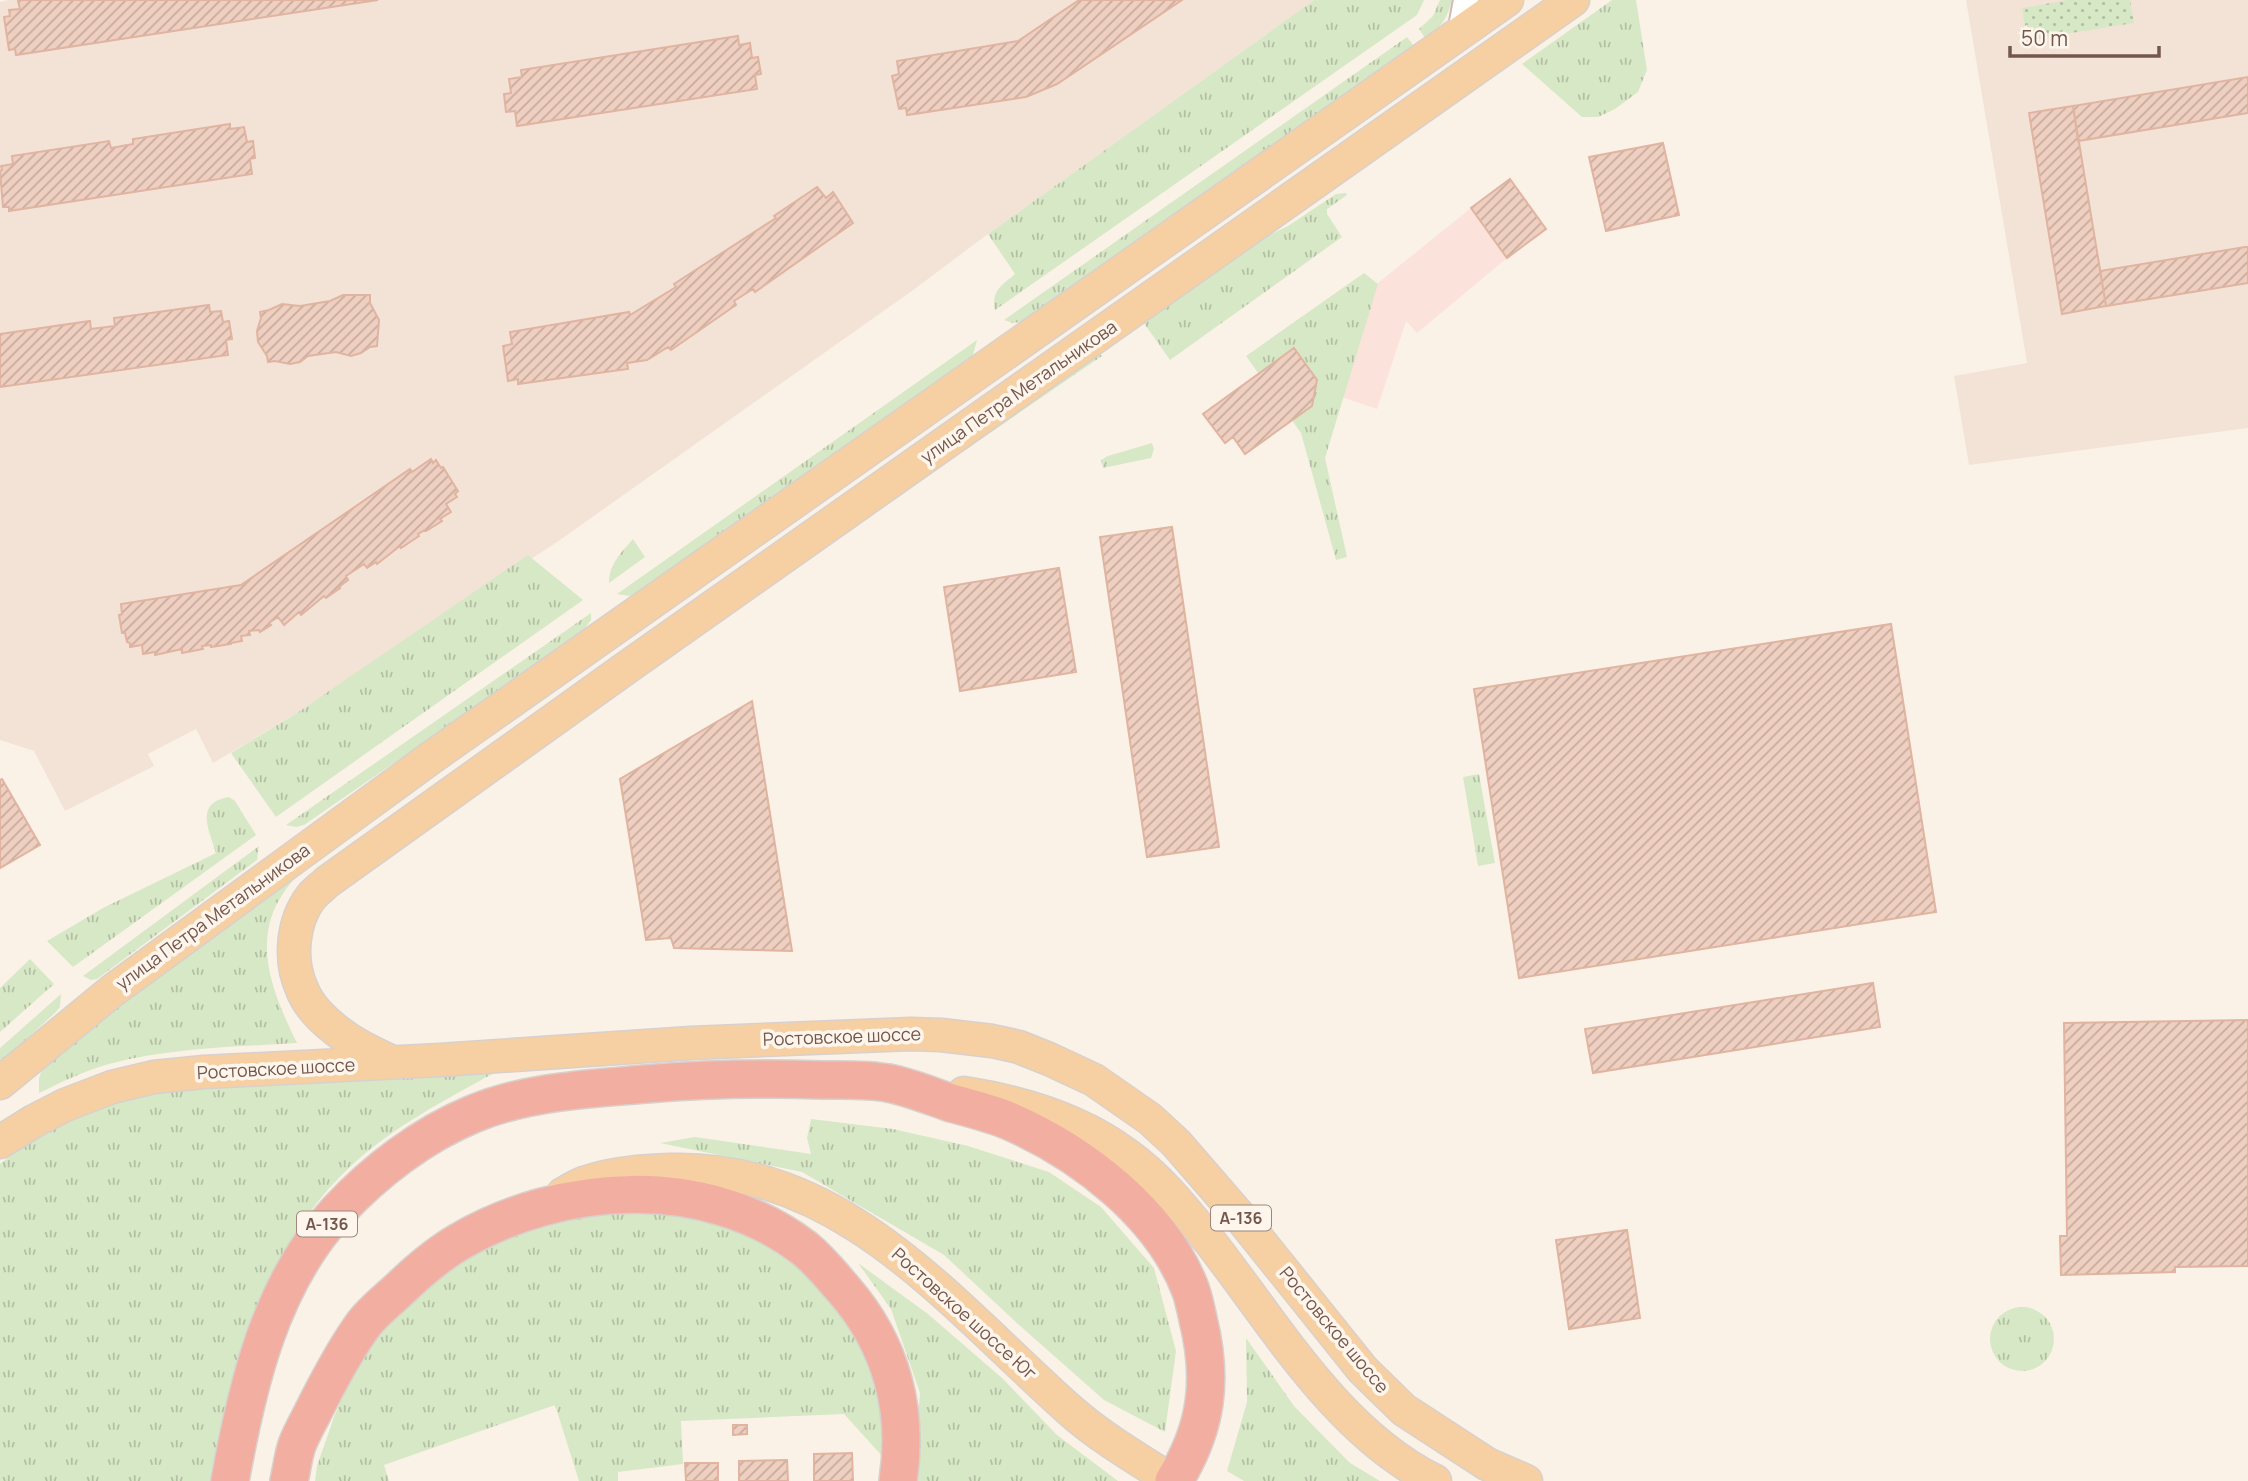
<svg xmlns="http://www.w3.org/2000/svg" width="2248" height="1481" viewBox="0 0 2248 1481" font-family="Manrope,sans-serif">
  <defs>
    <pattern id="grass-tufts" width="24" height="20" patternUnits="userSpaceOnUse" patternTransform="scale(1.75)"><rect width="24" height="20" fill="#d7e8c6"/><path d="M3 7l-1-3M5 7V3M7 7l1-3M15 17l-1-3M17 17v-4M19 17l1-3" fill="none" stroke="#b3bfa3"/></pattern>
    <pattern id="park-dots" width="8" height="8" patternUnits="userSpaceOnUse" patternTransform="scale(1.75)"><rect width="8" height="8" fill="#d7e8c6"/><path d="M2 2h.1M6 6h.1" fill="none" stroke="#b3bfa3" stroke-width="1.8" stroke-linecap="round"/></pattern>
    <pattern id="building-hatch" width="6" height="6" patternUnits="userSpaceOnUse" patternTransform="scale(1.75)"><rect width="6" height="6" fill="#efcfc0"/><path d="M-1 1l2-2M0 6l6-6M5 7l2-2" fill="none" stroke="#c6ab9e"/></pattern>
  </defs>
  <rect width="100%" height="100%" fill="#fbf2e7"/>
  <path fill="#f3e3d6" d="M 8,0 L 1314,0 L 988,234 L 916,288 L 560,540 L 297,713 L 213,763 L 196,729 L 148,754 L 154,766 L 65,811 L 34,751 L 0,740 L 0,2 Z
    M 1966,0 L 2248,0 L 2248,428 L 1969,465 L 1954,376 L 2027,363 Z"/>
  <path fill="#fbe2db" d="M 1471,208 L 1507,258 L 1417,333 L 1406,321 L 1377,409 L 1342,397 L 1378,283 Z"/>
  <path fill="url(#grass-tufts)" d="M 1314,0 L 1424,0 L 1417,15 L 995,310 C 991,291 1002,285 1015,274 L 988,234 Z
    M 1440,0 L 1452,0 C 1446,21 1443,25 1425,38 L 1419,29 L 1433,16 Z
    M 1612,0 L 1636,0 L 1647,70 L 1638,92 L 1615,109 L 1598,117 L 1582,117 L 1522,64 Z
    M 1407,37 L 1414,46 L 1020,322 L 1013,323 L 1004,320 Z
    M 1346,193 L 1347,195 L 1327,209 L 1327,214 L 1342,237 L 1170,360 L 1141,319 L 1240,249 L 1288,226 L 1336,194 Z
    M 1364,273 L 1378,284 L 1325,458 L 1347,557 L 1336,560 L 1301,433 L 1246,356 Z
    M 977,340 L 973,355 L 635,594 L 629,596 L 617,594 Z
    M 1097,349 L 1102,356 L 907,490 L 933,462 Z
    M 1152,443 L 1154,449 L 1151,458 L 1103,468 L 1101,460 L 1108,456 Z
    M 633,539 L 645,557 L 609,583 C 609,564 621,553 633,539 Z
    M 528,555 L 583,600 L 276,817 L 231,753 L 297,713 Z
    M 591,613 L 591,620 L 581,634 L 304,825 L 296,827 L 286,825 Z
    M 1479,774 L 1495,863 L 1478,866 L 1463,777 Z
    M 229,797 L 235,801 L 256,835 L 73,967 L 47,941 L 103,908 L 216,853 C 210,832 193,803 229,797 Z
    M 259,846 L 257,860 L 97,979 L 91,980 L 83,976 Z
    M 302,871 C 246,925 267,982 297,1043 C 233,1047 170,1048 109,1064 C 84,1071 62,1082 39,1093 L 39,1078 L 42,1069 L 91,1021 Z
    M 30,959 L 54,984 L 0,1032 L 0,988 Z
    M 61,994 L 60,1007 L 56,1012 L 0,1063 L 0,1048 Z
    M 494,1073 C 445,1100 393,1127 352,1165 C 288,1224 251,1308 233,1392 C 226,1421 224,1451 219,1481 L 0,1481 L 0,1164 C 42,1130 93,1103 147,1092 C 168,1088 190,1087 211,1085 C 305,1075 400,1075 494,1073 Z
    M 811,1119 L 893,1129 L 968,1146 L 1049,1172 L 1101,1207 L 1154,1268 L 1176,1351 L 1165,1432 L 1104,1400 L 1018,1324 L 944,1255 L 802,1172 L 660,1143 L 695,1137 L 811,1154 L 807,1138 Z
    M 640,1197 L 790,1242 L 880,1363 L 883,1457 L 844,1414 L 681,1421 L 683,1464 L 618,1472 L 618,1481 L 579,1481 L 555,1405 L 384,1465 L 389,1481 L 315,1481 L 317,1466 L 334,1417 L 361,1354 L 401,1304 L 508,1227 Z
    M 858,1263 L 928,1314 L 1002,1378 L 1057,1435 L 1118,1481 L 913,1481 L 920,1393 L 891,1309 Z
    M1990 1339a32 32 0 1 1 64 0a32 32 0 1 1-64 0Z
    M 1246,1338 L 1294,1406 L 1350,1463 L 1380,1481 L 1244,1481 L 1227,1471 L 1247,1402 Z"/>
  <path fill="url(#park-dots)" d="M 2068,0 L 2130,0 L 2134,23 L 2027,40 L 2022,8 Z"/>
  <path fill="url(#building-hatch)" stroke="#e1b4a1" stroke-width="2" d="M 378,0 L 16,55 L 15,49 L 9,50 L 4,17 L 10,16 L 9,10 L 20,9 L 18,1 L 22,0 Z
    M 1079,0 L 1182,0 L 1057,84 L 1026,97 L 907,115 L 906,108 L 899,109 L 892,76 L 899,74 L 897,61 L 1018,41 Z
    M 738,36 L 739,45 L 750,43 L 752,58 L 758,57 L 761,74 L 755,75 L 757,89 L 517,126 L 515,111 L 506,112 L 504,94 L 511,93 L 509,79 L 522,77 L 521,70 Z
    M 2248,77 L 2248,113 L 2078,141 L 2073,106 Z
    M 2073,106 L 2106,306 L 2062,314 L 2029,113 Z
    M 230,124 L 230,129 L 244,127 L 247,142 L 253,141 L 255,158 L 250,159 L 252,174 L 9,211 L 9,207 L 3,207 L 0,171 L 2,170 L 1,166 L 13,164 L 12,156 L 109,141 L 111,148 L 133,144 L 133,139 Z
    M 1663,143 L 1679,215 L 1606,231 L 1589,157 Z
    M 1510,179 L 1546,229 L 1507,258 L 1471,208 Z
    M 817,187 L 826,198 L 833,192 L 853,223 L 755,292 L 753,289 L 734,301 L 736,305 L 671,350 L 668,347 L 647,360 L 627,363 L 628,369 L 518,384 L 518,379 L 508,381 L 503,346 L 512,344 L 510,332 L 629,312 L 630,315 L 676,287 L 674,284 L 776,218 L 774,216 Z
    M 2245,247 L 2248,247 L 2248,283 L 2106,306 L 2100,271 Z
    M 343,295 L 370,295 L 370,303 L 379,320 L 377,346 L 370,347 L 361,353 L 351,356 L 336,352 L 308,356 L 300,362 L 290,364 L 275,361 L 268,362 L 267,356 L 258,342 L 257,331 L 261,318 L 260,312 L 269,310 L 282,304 L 300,306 L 330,301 Z
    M 209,305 L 210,312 L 221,311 L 223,322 L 229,321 L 232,339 L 226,340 L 228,355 L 0,387 L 0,334 L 90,321 L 91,329 L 115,326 L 114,318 Z
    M 1294,348 L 1317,380 L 1312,406 L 1245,454 L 1233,437 L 1225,443 L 1203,414 Z
    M 431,459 L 433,463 L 436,460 L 441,468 L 443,467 L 458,491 L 455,494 L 457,497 L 446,504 L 451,512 L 440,519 L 442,521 L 426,531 L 425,530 L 418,534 L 419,536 L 401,548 L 400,546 L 377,564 L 376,562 L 367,568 L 364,564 L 346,576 L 348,580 L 339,587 L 340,588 L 326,598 L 324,596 L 301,615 L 299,612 L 284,625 L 278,617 L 269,623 L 271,625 L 260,632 L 259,630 L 249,631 L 250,635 L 241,636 L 242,641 L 231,643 L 231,644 L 211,647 L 211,645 L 202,646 L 203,649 L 182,653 L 182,649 L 155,655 L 155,652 L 143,654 L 142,645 L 130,647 L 130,643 L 127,642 L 125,633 L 122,633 L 119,615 L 122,614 L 121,604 L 241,585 L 410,469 L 412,472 Z
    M 1172,527 L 1219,847 L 1147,857 L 1100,537 Z
    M 1059,568 L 1076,672 L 960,691 L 944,587 Z
    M 1891,624 L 1936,912 L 1519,978 L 1474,689 Z
    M 752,701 L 792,951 L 674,948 L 671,938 L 646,940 L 620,779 Z
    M 2,779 L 40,845 L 0,868 L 0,780 Z
    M 1873,983 L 1880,1027 L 1593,1073 L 1585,1029 Z
    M 2248,1020 L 2248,1266 L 2175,1267 L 2175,1272 L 2061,1275 L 2060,1236 L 2067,1236 L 2064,1023 Z
    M 1627,1230 L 1640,1318 L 1569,1329 L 1556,1240 Z
    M 733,1425 L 747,1425 L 747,1434 L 733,1435 Z
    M 852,1453 L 853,1481 L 814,1481 L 814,1454 Z
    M 787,1460 L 788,1481 L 739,1481 L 739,1461 Z
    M 685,1463 L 718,1463 L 718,1481 L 686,1481 Z"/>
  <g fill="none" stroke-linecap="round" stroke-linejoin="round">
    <g stroke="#cfbbb0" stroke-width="28">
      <path id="minor" d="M 1460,33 L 1466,0"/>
    </g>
    <g stroke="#d8d0cd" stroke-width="35">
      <path id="major" d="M 392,1062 C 373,1053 353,1044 336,1030 C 323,1020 308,1005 302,989 C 289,961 292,922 311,897 C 316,891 322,887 327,882 L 626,668 L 1573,0
        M 0,1083 L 112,991 L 432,757 L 1507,0
        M 964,1093 C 1021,1102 1079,1119 1126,1154 C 1157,1176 1181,1205 1204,1234 C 1272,1319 1334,1431 1435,1481
        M 0,1142 L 34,1121 L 65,1105 L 112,1087 L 154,1077 L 204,1072 L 440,1060 L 691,1043 L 911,1034 L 941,1035 L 992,1041 L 1019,1047 L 1049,1059 L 1094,1080 L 1150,1119 L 1176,1143 L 1241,1218 L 1363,1370 L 1404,1410 L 1487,1464 L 1526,1481
        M 563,1194 C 571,1190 578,1184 587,1182 C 613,1173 643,1171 671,1170 C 844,1165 954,1308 1072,1412 C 1103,1439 1138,1459 1172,1481"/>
    </g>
    <g stroke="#d8d0cd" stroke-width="40">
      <path id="highway" d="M 230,1481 C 247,1386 270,1285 337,1212 C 374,1172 422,1135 473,1114 C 528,1091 588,1089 646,1084 C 705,1079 763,1078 822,1080 C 844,1080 867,1079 888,1083 C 909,1087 931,1096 951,1103 C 970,1108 989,1113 1007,1120 C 1081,1152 1162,1213 1191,1291 C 1194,1300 1196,1310 1198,1319 C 1213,1380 1207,1428 1174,1481
        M 289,1481 C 292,1469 293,1456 297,1445 C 301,1434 308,1422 313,1412 C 328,1382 344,1351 363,1325 C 374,1310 392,1297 405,1284 C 421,1269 440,1253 459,1242 C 561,1182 706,1173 804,1248 C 819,1260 831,1275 844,1290 C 891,1344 909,1410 898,1481"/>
    </g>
    <use href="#minor" stroke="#fff" stroke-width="24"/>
    <use href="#major" stroke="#f6d0a3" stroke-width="32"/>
    <use href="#highway" stroke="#f2afa1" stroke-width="37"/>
  </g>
  <g text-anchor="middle" stroke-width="7" stroke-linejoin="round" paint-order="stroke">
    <g fill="#fef6ed" stroke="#9d877c" stroke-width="2">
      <rect x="1211" y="1205.5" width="60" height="25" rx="5"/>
      <rect x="297" y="1211.5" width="60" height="25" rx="5"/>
    </g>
    <g font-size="16" font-weight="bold" fill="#74574c">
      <text x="1241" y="1224">А-136</text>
      <text x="327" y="1230">А-136</text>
    </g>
    <g font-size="18" fill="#74574c" stroke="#fef6ed">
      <text transform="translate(1019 392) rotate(-35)" y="6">улица Петра Метальникова</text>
      <text transform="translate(213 917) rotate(-36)" y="6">улица Петра Метальникова</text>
      <text transform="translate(842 1037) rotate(-2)" y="6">Ростовское шоссе</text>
      <text transform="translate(276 1069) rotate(-3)" y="6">Ростовское шоссе</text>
      <text transform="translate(964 1314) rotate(42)" y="6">Ростовское шоссе Юг</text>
      <text transform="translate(1334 1330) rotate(50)" y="6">Ростовское шоссе</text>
    </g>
  </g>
  <path d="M2010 46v10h149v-10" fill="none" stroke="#74574c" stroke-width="3.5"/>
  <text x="2021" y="46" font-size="21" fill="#74574c" stroke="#fef6ed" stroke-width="5" paint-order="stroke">50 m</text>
</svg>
